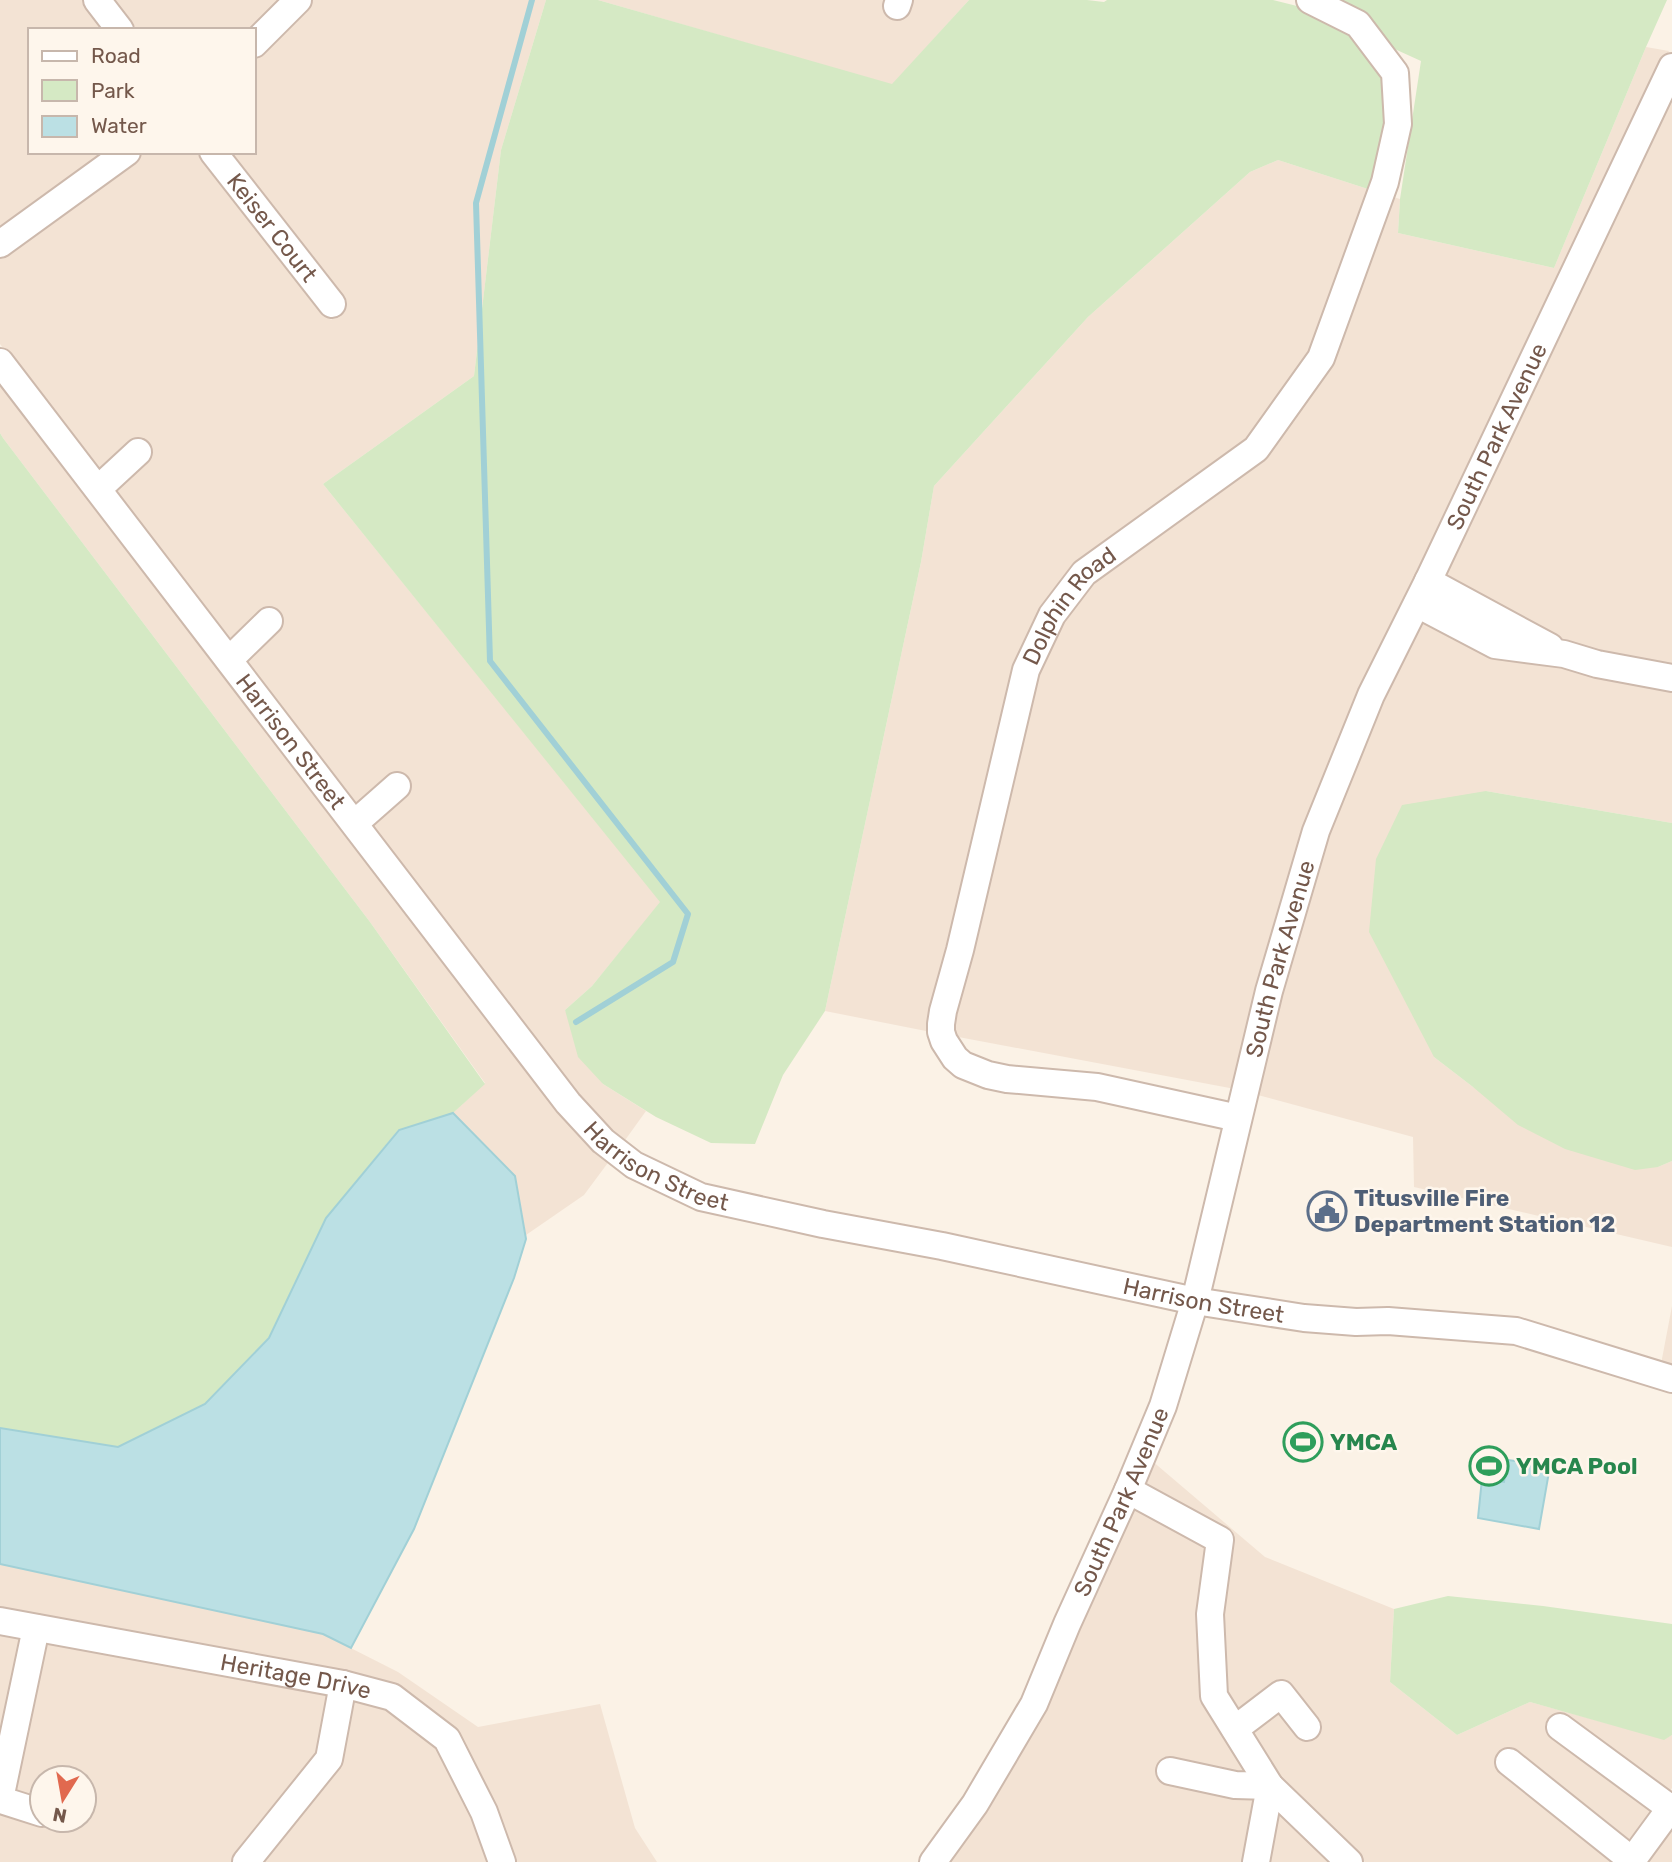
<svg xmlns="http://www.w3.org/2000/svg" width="1672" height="1862" viewBox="0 0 1672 1862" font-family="Rubik,sans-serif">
  <rect width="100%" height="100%" fill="#fbf2e6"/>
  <path fill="#f3e3d4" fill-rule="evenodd" d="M 0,0 L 84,0 L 107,30 L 30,30 L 30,152 L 109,152 L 0,231 Z
    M 111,0 L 284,0 L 254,30 L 133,30 Z
    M 312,0 L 546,0 L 501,150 L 474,376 L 323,484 L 661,902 L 592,986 L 565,1010 L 603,1084 L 646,1111 L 623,1143 L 575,1095 L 0,344 L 0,257 L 145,152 L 199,152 L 331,320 L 346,305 L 226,152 L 254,152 L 254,59 Z
    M 598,0 L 889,0 L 885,13 L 903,20 L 910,0 L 969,0 L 892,85 Z
    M 1646,47 L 1669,51 L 1419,576 L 1235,1089 L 953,1036 L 953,1013 L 1036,674 L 1061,621 L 1091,581 L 1264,455 L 1390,196 L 1400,199 L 1398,233 L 1554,268 Z
    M 1672,90 L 1672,667 L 1599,653 L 1567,643 L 1441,576 Z
    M 1278,160 L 1371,190 L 1312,352 L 1250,440 L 1044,611 L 931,1032 L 825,1011 L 921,562 L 934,486 L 1088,317 L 1250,172 Z
    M 0,379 L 610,1160 L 584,1195 L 526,1235 L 515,1176 L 453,1113 L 485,1083 L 370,922 L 3,438 L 0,433 Z
    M 1421,619 L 1561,665 L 1672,690 L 1672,823 L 1486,791 L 1434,1057 L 1473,1087 L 1658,1167 L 1672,1161 L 1672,1247 L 1414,1187 L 1413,1137 L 1254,1094 L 1325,834 L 1380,700 Z
    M 1672,1306 L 1672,1368 L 1661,1364 Z
    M 1151,1460 L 1265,1557 L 1394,1609 L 1390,1682 L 1457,1735 L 1530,1702 L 1664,1739 L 1672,1735 L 1672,1788 L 1630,1845 L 1507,1747 L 1496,1765 L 1616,1862 L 1365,1862 L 1281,1782 L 1282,1777 L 1276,1776 L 1224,1692 L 1220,1614 L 1230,1541 L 1141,1484 Z
    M 1132,1505 L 1209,1546 L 1201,1615 L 1260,1789 L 1246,1862 L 945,1862 Z
    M 0,1564 L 323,1634 L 398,1672 L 478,1727 L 600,1704 L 635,1828 L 657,1862 L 512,1862 L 398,1688 L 0,1610 Z
    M 0,1633 L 331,1693 L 320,1754 L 233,1862 L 0,1862 ZM 42,1778 L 84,1778 L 84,1820 L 42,1820 Z
    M 350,1698 L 388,1707 L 440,1747 L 475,1817 L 491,1862 L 259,1862 Z
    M 1276,1807 L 1333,1862 L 1266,1862 Z
    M 1672,1823 L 1672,1862 L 1650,1862 L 1646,1858 Z"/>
  <path fill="#d5e9c4" d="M 546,0 L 598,0 L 892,84 L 969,0 L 1087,0 L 1104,2 L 1107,0 L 1273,0 L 1297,6 L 1352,33 L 1385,77 L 1388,123 L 1371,190 L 1278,160 L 1250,172 L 1088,317 L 934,486 L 921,562 L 825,1011 L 783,1075 L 755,1144 L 711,1143 L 656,1117 L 603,1084 L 578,1057 L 565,1010 L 592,986 L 660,902 L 323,484 L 474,376 L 501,150 Z
    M 1335,0 L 1667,0 L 1646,47 L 1554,268 L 1398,233 L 1400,199 L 1421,61 L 1388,46 Z
    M 0,433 L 3,438 L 370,922 L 485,1084 L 453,1113 L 398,1130 L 326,1218 L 269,1337 L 205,1404 L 118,1447 L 0,1428 Z
    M 1486,791 L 1672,823 L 1672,1161 L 1658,1167 L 1635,1170 L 1565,1149 L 1518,1125 L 1473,1087 L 1434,1057 L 1369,932 L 1376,859 L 1402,805 Z
    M 1448,1596 L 1543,1606 L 1672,1624 L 1672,1735 L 1664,1740 L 1530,1702 L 1457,1735 L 1390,1682 L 1394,1609 Z"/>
  <path fill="#bbe0e4" stroke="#a1d0d6" stroke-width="2" d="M 453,1113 L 515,1176 L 526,1239 L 514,1278 L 414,1529 L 351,1648 L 323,1634 L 0,1564 L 0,1428 L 118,1447 L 205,1404 L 269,1338 L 326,1218 L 399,1130 Z
    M 1508,1460 L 1550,1466 L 1539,1529 L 1478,1518 L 1482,1479 L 1504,1482 Z"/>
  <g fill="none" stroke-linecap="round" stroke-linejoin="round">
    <path stroke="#a1d0d6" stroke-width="6" d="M 532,0 L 476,203 L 490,661 L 688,914 L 673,962 L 576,1022"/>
    <g stroke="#cdb9ac" stroke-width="30">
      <g id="minor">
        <path d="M 97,0 L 120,30"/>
        <path d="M 897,6 L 899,0"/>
        <path d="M 254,44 L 298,0"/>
        <path id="s1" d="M 213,152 L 332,304"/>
        <path d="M 0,244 L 127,152"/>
        <path id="s2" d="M 0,362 L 568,1103 L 603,1141 L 634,1165 L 701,1197 L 823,1224 L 942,1246 L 1195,1301 L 1304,1318 L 1356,1322 L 1388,1321 L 1516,1331 L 1672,1379"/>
        <path d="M 98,489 L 138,452"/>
        <path d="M 1428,581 L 1550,647"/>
        <path d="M 1417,604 L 1495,645 L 1564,654 L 1597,664 L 1672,678"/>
        <path d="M 229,660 L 269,621"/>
        <path d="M 355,823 L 397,786"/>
        <path id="s3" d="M 1238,1118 L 1097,1087 L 1007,1079 L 988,1075 L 963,1065 L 955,1058 L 944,1041 L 941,1032 L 941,1024 L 943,1011 L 960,950 L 1026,670 L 1052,615 L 1084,573 L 1256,449 L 1321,358 L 1385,182 L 1398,124 L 1395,73 L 1358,24 L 1310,0"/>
        <path d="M 1128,1490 L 1220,1540 L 1210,1614 L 1214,1696 L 1270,1786 L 1349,1862"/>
        <path id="s4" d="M 0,1621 L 343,1684 L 392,1697 L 447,1739 L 484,1812 L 502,1862"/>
        <path d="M 1560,1727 L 1670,1808"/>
        <path d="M 1235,1729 L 1281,1694 L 1307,1727"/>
        <path d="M 1509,1762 L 1634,1862"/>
        <path d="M 1170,1771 L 1235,1785 L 1270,1786"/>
        <path d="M 0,1799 L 36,1628"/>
        <path d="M 1,1800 L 42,1813"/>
        <path d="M 246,1862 L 329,1759 L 343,1684"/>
        <path id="s5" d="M 933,1862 L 975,1804 L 1034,1704 L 1067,1624 L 1128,1490 L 1163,1406 L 1195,1301 L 1269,991 L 1316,831 L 1371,695 L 1428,581 L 1672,67"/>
        <path d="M 1256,1862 L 1270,1786"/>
        <path d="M 1631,1862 L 1672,1806"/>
      </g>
    </g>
    <use href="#minor" stroke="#fff" stroke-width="26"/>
  </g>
  <defs>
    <g id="civic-ring" transform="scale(2.0125)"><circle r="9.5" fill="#fef6ec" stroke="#5c6f8a" stroke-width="1.5"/><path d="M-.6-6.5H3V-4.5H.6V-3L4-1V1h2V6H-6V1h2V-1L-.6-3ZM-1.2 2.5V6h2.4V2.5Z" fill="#5c6f8a"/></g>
    <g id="stadium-ring" transform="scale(2.0125)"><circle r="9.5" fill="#fef6ec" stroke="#2e9e5b" stroke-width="1.5"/><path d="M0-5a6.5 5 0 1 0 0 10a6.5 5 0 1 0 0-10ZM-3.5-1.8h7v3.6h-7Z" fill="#2e9e5b"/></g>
  </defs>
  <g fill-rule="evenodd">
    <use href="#civic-ring" x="1327" y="1211"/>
    <use href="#stadium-ring" x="1303" y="1442"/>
    <use href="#stadium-ring" x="1489" y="1466"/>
  </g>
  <g text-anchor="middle" stroke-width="5" stroke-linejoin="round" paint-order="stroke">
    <g font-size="23" fill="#74584b" stroke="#fef6ec">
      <text dy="8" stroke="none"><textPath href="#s1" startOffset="96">Keiser Court</textPath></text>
      <text dy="8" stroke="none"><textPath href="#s5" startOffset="1542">South Park Avenue</textPath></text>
      <text dy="8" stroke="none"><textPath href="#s3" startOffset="772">Dolphin Road</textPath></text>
      <text dy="8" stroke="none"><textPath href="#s2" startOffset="478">Harrison Street</textPath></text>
      <text dy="8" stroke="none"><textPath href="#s5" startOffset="975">South Park Avenue</textPath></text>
      <text dy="8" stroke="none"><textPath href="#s2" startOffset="1045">Harrison Street</textPath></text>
      <text dy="8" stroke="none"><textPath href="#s2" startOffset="1612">Harrison Street</textPath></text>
      <text dy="8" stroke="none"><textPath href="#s5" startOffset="408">South Park Avenue</textPath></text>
      <text dy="8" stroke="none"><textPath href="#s4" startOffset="301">Heritage Drive</textPath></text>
    </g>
    <g font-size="23" font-weight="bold" fill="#4e5e75" stroke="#fef6ec" text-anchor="start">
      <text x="1354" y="1206">Titusville Fire<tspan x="1354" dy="26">Department Station 12</tspan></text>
    </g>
    <g font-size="23" font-weight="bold" fill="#27864d" stroke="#fef6ec" text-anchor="start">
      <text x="1330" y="1450">YMCA</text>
      <text x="1516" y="1474">YMCA Pool</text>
    </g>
  </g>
  <rect x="28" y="28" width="228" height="126" fill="#fef6ec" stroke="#c7b7ac" stroke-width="2"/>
  <rect x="42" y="51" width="35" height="10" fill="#ffffff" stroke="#c7b7ac" stroke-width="2"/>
  <text x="91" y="63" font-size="21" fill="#74584b">Road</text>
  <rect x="42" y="80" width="35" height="21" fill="#d5e9c4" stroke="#c7b7ac" stroke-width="2"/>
  <text x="91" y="98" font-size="21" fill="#74584b">Park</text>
  <rect x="42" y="116" width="35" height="21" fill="#bbe0e4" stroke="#c7b7ac" stroke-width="2"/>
  <text x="91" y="133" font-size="21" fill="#74584b">Water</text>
  <g transform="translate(63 1799) rotate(191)"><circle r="33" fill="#fef6ec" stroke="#c7b7ac" stroke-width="2"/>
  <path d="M0-5L12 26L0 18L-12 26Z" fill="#e1694f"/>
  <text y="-10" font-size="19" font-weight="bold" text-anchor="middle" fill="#74584b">N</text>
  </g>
</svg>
